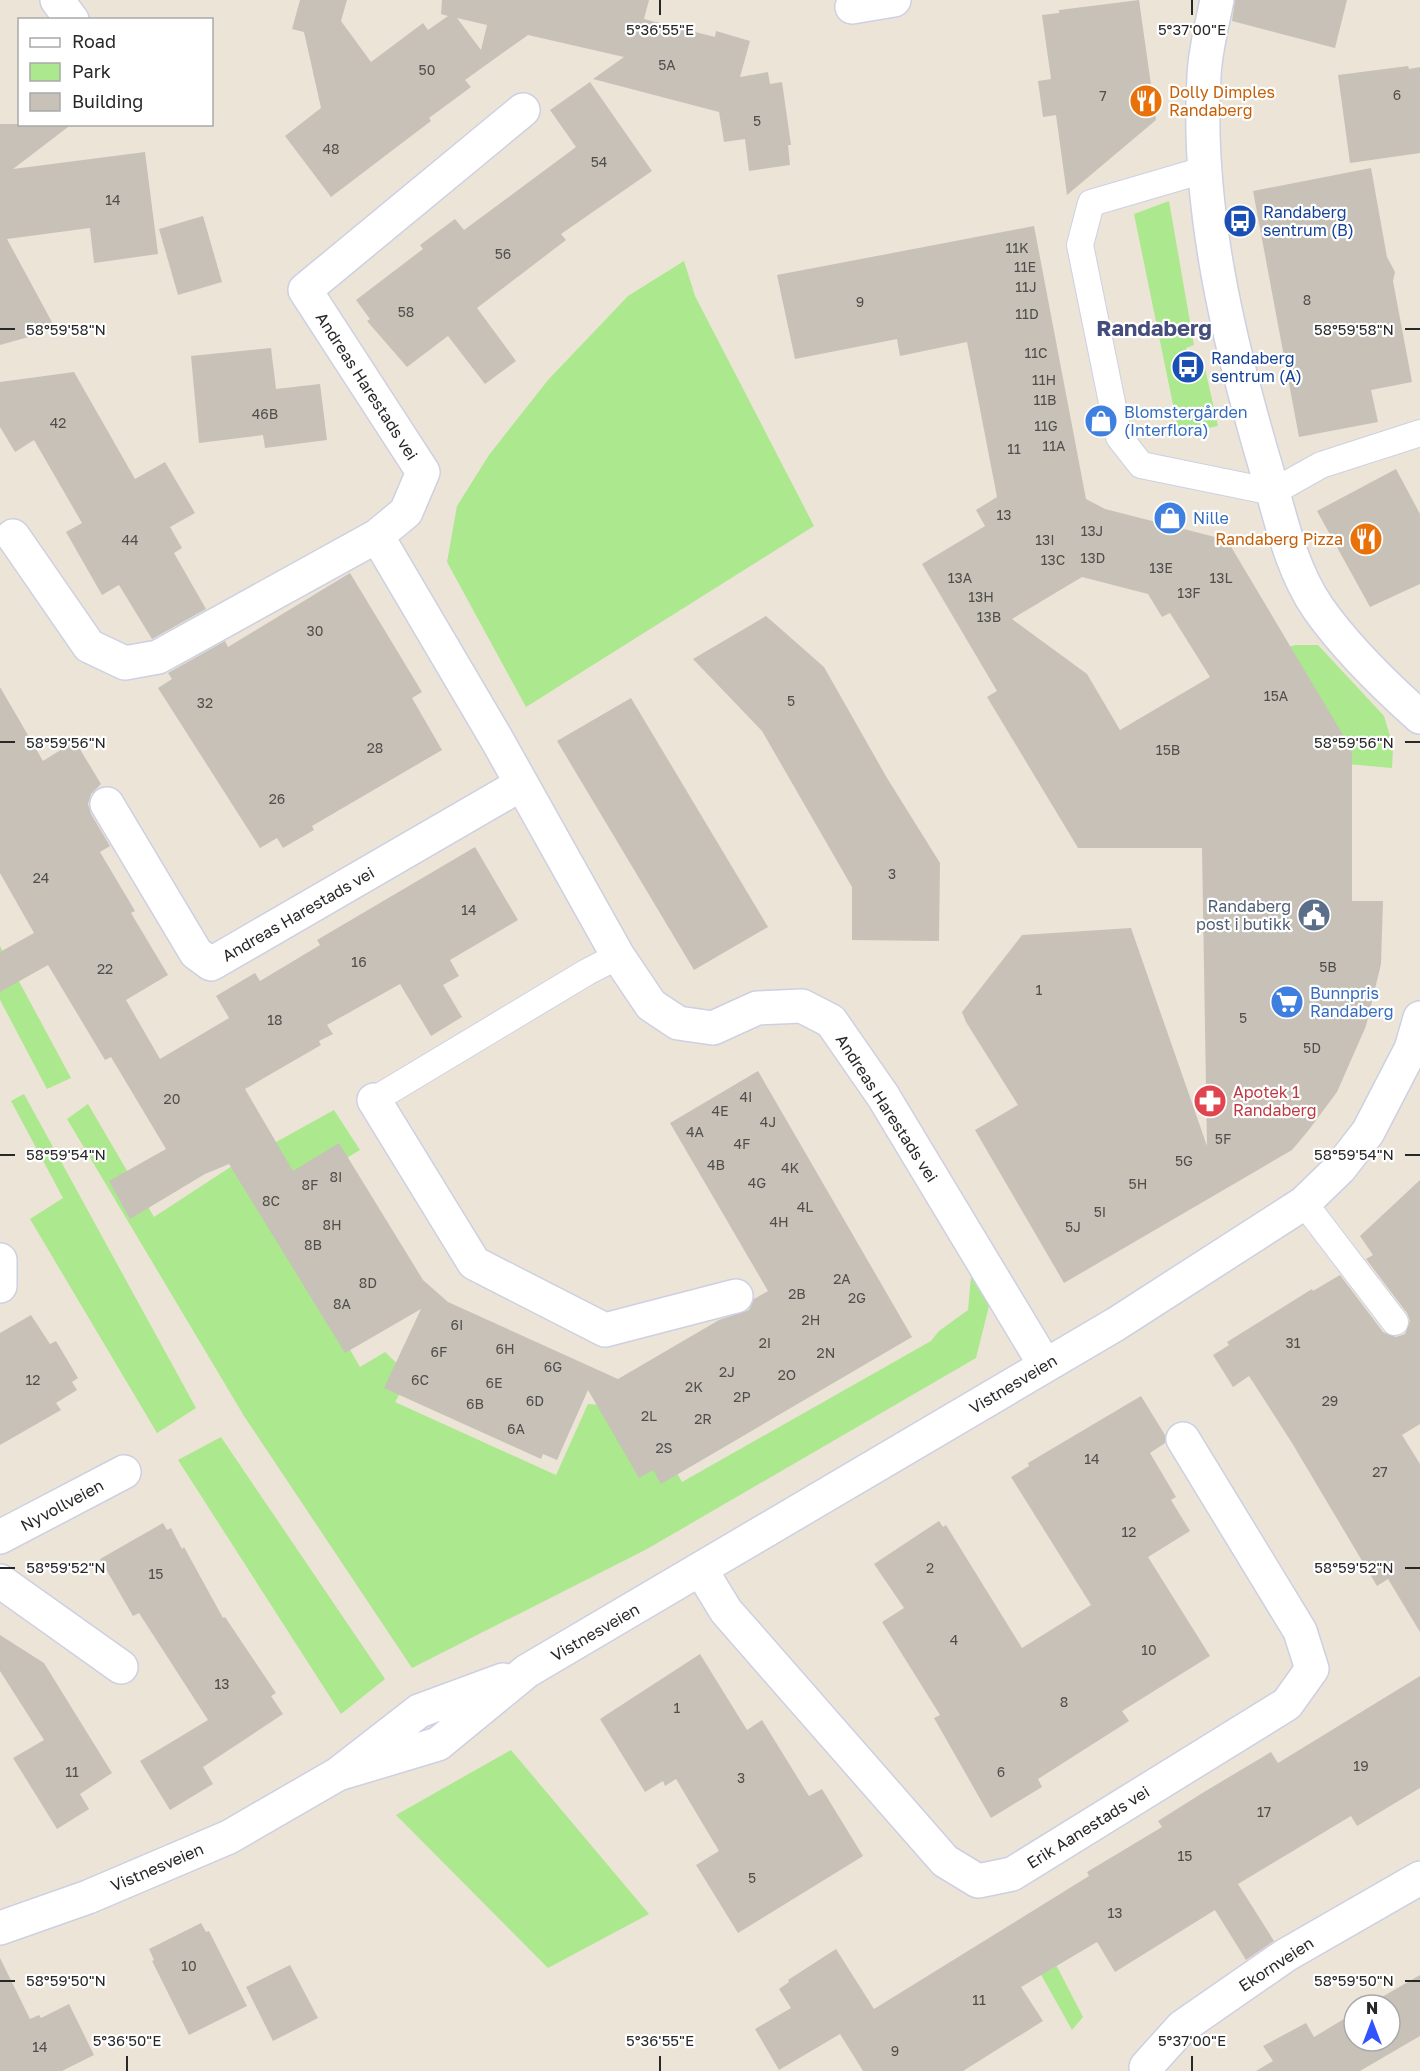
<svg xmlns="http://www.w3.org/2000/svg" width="1420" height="2071" viewBox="0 0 1420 2071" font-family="'Golos Text',sans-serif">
  <rect width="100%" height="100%" fill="#ece4d7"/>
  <path fill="#abe88e" d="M 1169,201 L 1194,345 L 1186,348 L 1189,366 L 1204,364 L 1218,426 L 1179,434 L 1134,214 Z
    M 684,261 L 695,296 L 814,526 L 526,707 L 447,562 L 457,506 L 489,455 L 548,380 L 628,296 Z
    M 1296,645 L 1318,645 L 1384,716 L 1393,746 L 1392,768 L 1291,759 L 1267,652 Z
    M 0,946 L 71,1078 L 47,1089 L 0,1000 Z
    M 24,1094 L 196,1408 L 157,1433 L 30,1219 L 63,1198 L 11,1101 Z
    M 88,1104 L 154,1217 L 229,1168 L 334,1110 L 360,1150 L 267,1206 L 360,1367 L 385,1352 L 410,1376 L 395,1402 L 556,1475 L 588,1404 L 639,1407 L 682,1482 L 931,1341 L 939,1331 L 968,1310 L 971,1277 L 989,1306 L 976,1358 L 647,1549 L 412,1668 L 244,1416 L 67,1119 Z
    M 221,1437 L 385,1679 L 341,1714 L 178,1460 Z
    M 511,1750 L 649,1914 L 548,1968 L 396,1815 Z
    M 1037,1928 L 1083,2017 L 1072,2030 L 1025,1946 Z"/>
  <path fill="#c7c1b8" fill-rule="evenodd" d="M 300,0 L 347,0 L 341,21 L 371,62 L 423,23 L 428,30 L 448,16 L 441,14 L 442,0 L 649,0 L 644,19 L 715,37 L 716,31 L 750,41 L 740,77 L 768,72 L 770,84 L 782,82 L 791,145 L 788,145 L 790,165 L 749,171 L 745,139 L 724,142 L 719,112 L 593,79 L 624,57 L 528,35 L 465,80 L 471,87 L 429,118 L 431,121 L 331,197 L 285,136 L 321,108 L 304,32 L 292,29 ZM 457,18 L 487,25 L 481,50 Z
    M 1139,0 L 1156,120 L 1067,195 L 1056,115 L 1043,117 L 1038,81 L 1051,79 L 1042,15 L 1059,13 L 1059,10 Z
    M 1235,0 L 1347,0 L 1335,48 L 1232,21 Z
    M 1408,66 L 1409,69 L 1420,67 L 1420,153 L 1350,163 L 1338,75 Z
    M 590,82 L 652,171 L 561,234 L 566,240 L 477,308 L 516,361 L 485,384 L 448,336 L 407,367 L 367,321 L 370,319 L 356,300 L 423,249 L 420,245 L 455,219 L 464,230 L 576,147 L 550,110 Z
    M 0,124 L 72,124 L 13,169 L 145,152 L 158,254 L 94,263 L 90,228 L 7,239 L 53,324 L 48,327 L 50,331 L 0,345 Z
    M 1371,168 L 1387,257 L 1395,272 L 1393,281 L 1412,382 L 1371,390 L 1378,422 L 1299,437 L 1253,191 Z
    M 203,216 L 222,282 L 178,295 L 159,229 Z
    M 1034,226 L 1086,499 L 1105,509 L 1227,540 L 1352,750 L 1352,901 L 1383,901 L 1381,964 L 1366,1026 L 1337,1092 L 1308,1131 L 1292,1150 L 1064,1283 L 975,1130 L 1018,1105 L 966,1022 L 962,1012 L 1022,935 L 1131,928 L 1207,1146 L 1202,848 L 1078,848 L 987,697 L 997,691 L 922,564 L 985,526 L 976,510 L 997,497 L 967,342 L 900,356 L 897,339 L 795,359 L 777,275 ZM 1082,577 L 1148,594 L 1162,617 L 1170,613 L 1210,677 L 1120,730 L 1087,674 L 1012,619 Z
    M 271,348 L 276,389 L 320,384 L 327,440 L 265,448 L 263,435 L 199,443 L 191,356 Z
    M 74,372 L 135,479 L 165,462 L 195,513 L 170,527 L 182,548 L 174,553 L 206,609 L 152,639 L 119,585 L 102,595 L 66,532 L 82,523 L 34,440 L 15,452 L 0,427 L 0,382 Z
    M 1396,469 L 1420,514 L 1420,584 L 1370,607 L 1317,511 Z
    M 350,573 L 422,692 L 412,698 L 442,750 L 312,826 L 314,830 L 283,848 L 277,838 L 260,848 L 158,688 L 172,679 L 168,673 L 225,641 L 228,647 Z
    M 766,616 L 824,667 L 887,778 L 940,863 L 939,941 L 852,940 L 852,887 L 762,731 L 693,659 Z
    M 0,687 L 43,761 L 75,741 L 101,784 L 91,794 L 88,804 L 91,814 L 110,846 L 100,852 L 135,911 L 131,913 L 168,975 L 126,1000 L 160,1059 L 229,1018 L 216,996 L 255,973 L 260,981 L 320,945 L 317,940 L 475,847 L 518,920 L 450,960 L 459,976 L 443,985 L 462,1017 L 431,1036 L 400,984 L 327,1025 L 333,1034 L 319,1041 L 321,1045 L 245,1089 L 293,1171 L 339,1143 L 423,1280 L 448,1302 L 618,1379 L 719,1320 L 749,1310 L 754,1299 L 768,1291 L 670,1123 L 758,1071 L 912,1337 L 661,1484 L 653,1470 L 639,1478 L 588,1390 L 557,1460 L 543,1454 L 541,1459 L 384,1388 L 421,1309 L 345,1353 L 229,1164 L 205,1174 L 130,1219 L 109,1181 L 166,1149 L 111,1057 L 105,1060 L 48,965 L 0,992 L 0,952 L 34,933 L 0,873 Z
    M 631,698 L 768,927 L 694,970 L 557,741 Z
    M 1420,1180 L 1420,1424 L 1402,1435 L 1420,1464 L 1420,1632 L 1388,1579 L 1377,1586 L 1292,1443 L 1249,1376 L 1233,1387 L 1213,1355 L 1229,1345 L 1227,1342 L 1312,1289 L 1313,1291 L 1340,1275 L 1383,1332 L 1396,1337 L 1405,1334 L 1410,1321 L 1407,1313 L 1366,1259 L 1373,1255 L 1360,1236 Z
    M 31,1315 L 50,1344 L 56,1341 L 78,1378 L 72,1382 L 77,1390 L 56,1403 L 61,1410 L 0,1445 L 0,1333 Z
    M 1141,1396 L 1165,1435 L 1165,1443 L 1150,1453 L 1176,1497 L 1171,1500 L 1190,1531 L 1148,1557 L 1210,1656 L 1122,1711 L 1129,1721 L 1038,1779 L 1042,1787 L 991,1818 L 934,1718 L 940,1715 L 882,1622 L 904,1608 L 874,1564 L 939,1521 L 943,1527 L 946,1525 L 1022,1648 L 1091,1605 L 1011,1477 L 1029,1466 L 1028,1463 Z
    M 163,1523 L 167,1530 L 171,1528 L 182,1549 L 184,1547 L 223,1618 L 225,1617 L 276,1693 L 271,1696 L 283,1714 L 203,1767 L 213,1784 L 170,1810 L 140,1761 L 208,1720 L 139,1613 L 133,1616 L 100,1559 Z
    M 0,1635 L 44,1663 L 112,1773 L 80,1794 L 89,1809 L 57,1829 L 13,1758 L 44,1740 L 0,1671 Z
    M 700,1654 L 747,1730 L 762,1720 L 809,1796 L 822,1789 L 863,1856 L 738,1933 L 696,1865 L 719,1851 L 676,1779 L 665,1786 L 663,1781 L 645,1792 L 600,1719 Z
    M 1420,1676 L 1420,1788 L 1357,1826 L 1351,1816 L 1238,1884 L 1274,1941 L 1246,1960 L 1215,1910 L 1115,1972 L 1097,1942 L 1021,1987 L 1043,2021 L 963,2071 L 863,2071 L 840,2034 L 779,2070 L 755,2029 L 791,2008 L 779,1989 L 789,1982 L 788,1980 L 836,1949 L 874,2009 L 1089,1876 L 1087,1872 L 1162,1827 L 1158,1821 L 1204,1792 L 1271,1752 L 1278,1763 Z
    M 201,1923 L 206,1932 L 209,1931 L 247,2006 L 189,2035 L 152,1961 L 154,1960 L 149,1949 Z
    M 0,1958 L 30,2019 L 39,2015 L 41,2018 L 69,2004 L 94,2055 L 62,2071 L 0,2071 Z
    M 290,1965 L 318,2018 L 273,2041 L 246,1987 Z
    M 1420,1975 L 1420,2036 L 1360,2071 L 1256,2071 L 1273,2061 L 1263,2046 L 1306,2023 L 1314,2037 L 1354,2013 L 1354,2041 L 1390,2041 L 1390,2005 L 1368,2005 Z"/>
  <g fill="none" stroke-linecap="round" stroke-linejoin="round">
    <g stroke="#cdd0e3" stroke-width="28">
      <path id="lane" d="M 1207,169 L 1091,203 L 1080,245 L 1119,437 L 1141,465 L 1273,492 L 1321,465 L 1420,433
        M 374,1100 L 587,972 L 618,956
        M 1304,1203 L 1395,1322"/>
    </g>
    <g stroke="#cdd0e3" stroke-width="36">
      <path id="street" d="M 57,0 L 72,20
        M 852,7 L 894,0
        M 523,110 L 305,290 L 423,472 L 406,512 L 377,536 L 496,738 L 618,956 L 651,1005 L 678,1023 L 713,1028 L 757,1008 L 802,1006 L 831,1021 L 883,1096 L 1045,1365
        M 13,536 L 89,646 L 125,663 L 158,657 L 377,536
        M 107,804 L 196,953 L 211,964 L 520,785
        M 374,1100 L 474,1263 L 605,1330 L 736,1296
        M 0,1260 L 0,1286
        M 0,1537 L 124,1472
        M 701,1570 L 726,1611 L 945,1861 L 978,1881 L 1012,1874 L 1287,1704 L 1312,1669 L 1300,1631 L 1183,1439
        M 0,1581 L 121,1667
        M 1148,2071 L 1146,2067 L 1182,2027 L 1286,1955 L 1420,1878"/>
    </g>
    <g stroke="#cdd0e3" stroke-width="36">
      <path id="secondary" d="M 1217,0 C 1212,25 1205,51 1204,76 C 1196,207 1229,343 1266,468 C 1280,515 1290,567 1318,608 C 1346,648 1383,684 1420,717
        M 338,1774 L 438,1744 L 527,1671 L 1116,1324 L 1304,1203 L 1340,1168 L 1368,1132 L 1411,1049 L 1420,1018
        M 0,1928 L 88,1897 L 229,1837 L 338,1774 L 419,1711 L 503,1680"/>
    </g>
    <use href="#lane" stroke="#fff" stroke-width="26"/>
    <use href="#street" stroke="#fff" stroke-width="33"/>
    <use href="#secondary" stroke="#fff" stroke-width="33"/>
  </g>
  <path fill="none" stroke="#282828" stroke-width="2" d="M 660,0 L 660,15M 1192,0 L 1192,15M 0,329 L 15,329M 1405,329 L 1420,329M 0,742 L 15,742M 1405,742 L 1420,742M 0,1155 L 15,1155M 1405,1155 L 1420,1155M 0,1568 L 15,1568M 1405,1568 L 1420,1568M 0,1981 L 15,1981M 1405,1981 L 1420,1981M 127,2056 L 127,2071M 660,2056 L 660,2071M 1192,2056 L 1192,2071"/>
  <defs>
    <g id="restaurant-disc" transform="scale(1.725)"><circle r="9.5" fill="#e8710a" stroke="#fff"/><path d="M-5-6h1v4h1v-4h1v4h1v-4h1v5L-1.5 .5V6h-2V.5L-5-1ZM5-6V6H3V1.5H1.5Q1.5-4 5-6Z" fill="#fff"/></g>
    <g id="bus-disc" transform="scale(1.725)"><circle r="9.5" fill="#1a4fb4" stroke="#fff"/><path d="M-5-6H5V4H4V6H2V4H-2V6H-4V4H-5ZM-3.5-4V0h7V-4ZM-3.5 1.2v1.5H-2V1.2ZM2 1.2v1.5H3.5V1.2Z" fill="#fff"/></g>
    <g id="shop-disc" transform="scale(1.725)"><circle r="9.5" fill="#3f7fe0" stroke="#fff"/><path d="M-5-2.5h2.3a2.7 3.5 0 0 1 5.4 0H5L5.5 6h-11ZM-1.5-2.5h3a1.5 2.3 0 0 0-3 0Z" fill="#fff"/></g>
    <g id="civic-disc" transform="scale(1.725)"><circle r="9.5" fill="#5c6f8a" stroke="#fff"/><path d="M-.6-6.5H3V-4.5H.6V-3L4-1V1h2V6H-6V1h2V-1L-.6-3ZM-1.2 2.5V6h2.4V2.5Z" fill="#fff"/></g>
    <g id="supermarket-disc" transform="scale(1.725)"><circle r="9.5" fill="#3f7fe0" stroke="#fff"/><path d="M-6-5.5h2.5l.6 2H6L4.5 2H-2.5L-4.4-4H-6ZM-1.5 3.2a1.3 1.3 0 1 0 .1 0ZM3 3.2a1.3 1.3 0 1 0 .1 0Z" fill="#fff"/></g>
    <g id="pharmacy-disc" transform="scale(1.725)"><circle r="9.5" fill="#e0444e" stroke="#fff"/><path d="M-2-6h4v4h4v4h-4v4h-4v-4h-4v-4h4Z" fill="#fff"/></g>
  </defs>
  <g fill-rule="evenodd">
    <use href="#restaurant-disc" x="1146" y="101"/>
    <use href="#bus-disc" x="1240" y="221"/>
    <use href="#bus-disc" x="1188" y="367"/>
    <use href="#shop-disc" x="1101" y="421"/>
    <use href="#shop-disc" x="1170" y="518"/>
    <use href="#restaurant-disc" x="1366" y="539"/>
    <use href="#civic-disc" x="1314" y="915"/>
    <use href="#supermarket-disc" x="1287" y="1002"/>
    <use href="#pharmacy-disc" x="1210" y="1101"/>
  </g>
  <g text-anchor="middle" stroke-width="4.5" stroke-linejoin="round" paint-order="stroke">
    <g font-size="14" fill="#504e4c">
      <text x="667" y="70">5A</text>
      <text x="427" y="75">50</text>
      <text x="1397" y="100">6</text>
      <text x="1103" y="101">7</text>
      <text x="757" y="126">5</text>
      <text x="331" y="154">48</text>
      <text x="599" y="167">54</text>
      <text x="113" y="205">14</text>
      <text x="1017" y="253">11K</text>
      <text x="503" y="259">56</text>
      <text x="1025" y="272">11E</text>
      <text x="1026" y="292">11J</text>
      <text x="1307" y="305">8</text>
      <text x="860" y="307">9</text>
      <text x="406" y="317">58</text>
      <text x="1027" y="319">11D</text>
      <text x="1036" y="358">11C</text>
      <text x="1044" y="385">11H</text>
      <text x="1045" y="405">11B</text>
      <text x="265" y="419">46B</text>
      <text x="58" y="428">42</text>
      <text x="1046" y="431">11G</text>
      <text x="1054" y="451">11A</text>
      <text x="1014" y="454">11</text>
      <text x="1004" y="520">13</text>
      <text x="1092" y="536">13J</text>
      <text x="130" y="545">44</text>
      <text x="1045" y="545">13I</text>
      <text x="1093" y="563">13D</text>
      <text x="1053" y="565">13C</text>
      <text x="1161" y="573">13E</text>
      <text x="960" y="583">13A</text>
      <text x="1221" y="583">13L</text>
      <text x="1189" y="598">13F</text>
      <text x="981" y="602">13H</text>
      <text x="989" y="622">13B</text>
      <text x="315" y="636">30</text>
      <text x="1276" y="701">15A</text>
      <text x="791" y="706">5</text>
      <text x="205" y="708">32</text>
      <text x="375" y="753">28</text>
      <text x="1168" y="755">15B</text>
      <text x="277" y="804">26</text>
      <text x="892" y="879">3</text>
      <text x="41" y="883">24</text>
      <text x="469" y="915">14</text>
      <text x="359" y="967">16</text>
      <text x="1328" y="972">5B</text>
      <text x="105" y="974">22</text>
      <text x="1039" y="995">1</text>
      <text x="1243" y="1023">5</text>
      <text x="275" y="1025">18</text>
      <text x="1312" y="1053">5D</text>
      <text x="746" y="1102">4I</text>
      <text x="172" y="1104">20</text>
      <text x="720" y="1116">4E</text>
      <text x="768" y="1127">4J</text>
      <text x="695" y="1137">4A</text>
      <text x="1223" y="1144">5F</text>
      <text x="742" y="1149">4F</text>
      <text x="1184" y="1166">5G</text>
      <text x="716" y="1170">4B</text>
      <text x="790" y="1173">4K</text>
      <text x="336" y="1182">8I</text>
      <text x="757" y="1188">4G</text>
      <text x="1138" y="1189">5H</text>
      <text x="310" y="1190">8F</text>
      <text x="271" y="1206">8C</text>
      <text x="805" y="1212">4L</text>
      <text x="1100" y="1217">5I</text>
      <text x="779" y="1227">4H</text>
      <text x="332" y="1230">8H</text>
      <text x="1073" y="1232">5J</text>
      <text x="313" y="1250">8B</text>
      <text x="842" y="1284">2A</text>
      <text x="368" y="1288">8D</text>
      <text x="797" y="1299">2B</text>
      <text x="857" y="1303">2G</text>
      <text x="342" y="1309">8A</text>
      <text x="811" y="1325">2H</text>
      <text x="457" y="1330">6I</text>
      <text x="765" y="1348">2I</text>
      <text x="1293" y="1348">31</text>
      <text x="505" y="1354">6H</text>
      <text x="439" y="1357">6F</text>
      <text x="826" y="1358">2N</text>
      <text x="553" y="1372">6G</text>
      <text x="727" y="1377">2J</text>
      <text x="787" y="1380">2O</text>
      <text x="33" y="1385">12</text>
      <text x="420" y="1385">6C</text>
      <text x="494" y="1388">6E</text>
      <text x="694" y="1392">2K</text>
      <text x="742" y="1402">2P</text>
      <text x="535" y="1406">6D</text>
      <text x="1330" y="1406">29</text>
      <text x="475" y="1409">6B</text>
      <text x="649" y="1421">2L</text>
      <text x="703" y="1424">2R</text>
      <text x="516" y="1434">6A</text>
      <text x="664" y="1453">2S</text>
      <text x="1092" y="1464">14</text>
      <text x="1380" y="1477">27</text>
      <text x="1129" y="1537">12</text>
      <text x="930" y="1573">2</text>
      <text x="156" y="1579">15</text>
      <text x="954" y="1645">4</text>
      <text x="1149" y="1655">10</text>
      <text x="222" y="1689">13</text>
      <text x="1064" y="1707">8</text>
      <text x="677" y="1713">1</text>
      <text x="1361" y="1771">19</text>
      <text x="72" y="1777">11</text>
      <text x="1001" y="1777">6</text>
      <text x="741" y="1783">3</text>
      <text x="1264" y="1817">17</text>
      <text x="1185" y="1861">15</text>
      <text x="752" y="1883">5</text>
      <text x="1115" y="1918">13</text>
      <text x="189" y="1971">10</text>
      <text x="979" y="2005">11</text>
      <text x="40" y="2052">14</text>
      <text x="895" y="2056">9</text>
    </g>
    <g font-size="16" fill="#c56008" stroke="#fff" text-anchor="start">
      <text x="1169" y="98">Dolly Dimples<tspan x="1169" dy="18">Randaberg</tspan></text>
      <text x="1343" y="545" text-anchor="end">Randaberg Pizza</text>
    </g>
    <g font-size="16" fill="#164399" stroke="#fff" text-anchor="start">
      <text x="1263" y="218">Randaberg<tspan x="1263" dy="18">sentrum (B)</tspan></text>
      <text x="1211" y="364">Randaberg<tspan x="1211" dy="18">sentrum (A)</tspan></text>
    </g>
    <g font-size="16" fill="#282828" stroke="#fff">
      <text transform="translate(367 386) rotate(57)" y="6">Andreas Harestads vei</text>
      <text transform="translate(298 914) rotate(-30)" y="6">Andreas Harestads vei</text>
      <text transform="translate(887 1108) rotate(57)" y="6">Andreas Harestads vei</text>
      <text transform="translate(1013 1384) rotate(-31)" y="6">Vistnesveien</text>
      <text transform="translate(62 1505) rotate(-28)" y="6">Nyvollveien</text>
      <text transform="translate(595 1632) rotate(-30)" y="6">Vistnesveien</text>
      <text transform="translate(1088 1827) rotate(-32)" y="6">Erik Aanestads vei</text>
      <text transform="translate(157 1867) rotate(-23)" y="6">Vistnesveien</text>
      <text transform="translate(1276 1964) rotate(-33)" y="6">Ekornveien</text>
    </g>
    <g font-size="16" fill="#366cbe" stroke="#fff" text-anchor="start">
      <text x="1124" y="418">Blomstergården<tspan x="1124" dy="18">(Interflora)</tspan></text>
      <text x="1193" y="524">Nille</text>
      <text x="1310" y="999">Bunnpris<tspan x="1310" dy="18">Randaberg</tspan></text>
    </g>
    <g font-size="16" fill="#4e5e75" stroke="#fff" text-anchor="end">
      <text x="1291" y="912">Randaberg<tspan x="1291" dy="18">post i butikk</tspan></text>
    </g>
    <g font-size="16" fill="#be3a42" stroke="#fff" text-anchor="start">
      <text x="1233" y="1098">Apotek 1<tspan x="1233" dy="18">Randaberg</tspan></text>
    </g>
    <g font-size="22" font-weight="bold" fill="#454d7c" stroke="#fff">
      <text x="1154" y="336">Randaberg</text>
    </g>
  </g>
  <g font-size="15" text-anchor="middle" fill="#282828" stroke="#fff" stroke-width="4.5" stroke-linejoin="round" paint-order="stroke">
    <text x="660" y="35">5°36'55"E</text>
    <text x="1192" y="35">5°37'00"E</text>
    <text x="66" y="335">58°59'58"N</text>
    <text x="1354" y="335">58°59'58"N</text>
    <text x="66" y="748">58°59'56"N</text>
    <text x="1354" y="748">58°59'56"N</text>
    <text x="66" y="1160">58°59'54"N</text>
    <text x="1354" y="1160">58°59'54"N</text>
    <text x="66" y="1573">58°59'52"N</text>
    <text x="1354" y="1573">58°59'52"N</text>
    <text x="66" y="1986">58°59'50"N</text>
    <text x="1354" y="1986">58°59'50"N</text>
    <text x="127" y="2046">5°36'50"E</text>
    <text x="660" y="2046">5°36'55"E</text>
    <text x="1192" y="2046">5°37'00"E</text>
  </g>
  <rect x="18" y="18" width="195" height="108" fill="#ffffff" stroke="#a9a9a9" stroke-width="1.5"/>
  <rect x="30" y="38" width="30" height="9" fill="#ffffff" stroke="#a9a9a9" stroke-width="1.5"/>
  <text x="72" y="48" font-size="18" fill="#282828">Road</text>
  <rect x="30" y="63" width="30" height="18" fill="#abe88e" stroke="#a9a9a9" stroke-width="1.5"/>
  <text x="72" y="78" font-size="18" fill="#282828">Park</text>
  <rect x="30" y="93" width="30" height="18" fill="#c7c1b8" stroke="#a9a9a9" stroke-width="1.5"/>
  <text x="72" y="108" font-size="18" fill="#282828">Building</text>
  <g transform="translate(1372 2023)"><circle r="28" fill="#ffffff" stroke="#a9a9a9" stroke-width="1.5"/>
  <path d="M0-4.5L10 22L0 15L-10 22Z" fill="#3254ff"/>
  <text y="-9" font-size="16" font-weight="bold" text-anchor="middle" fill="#282828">N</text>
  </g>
</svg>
